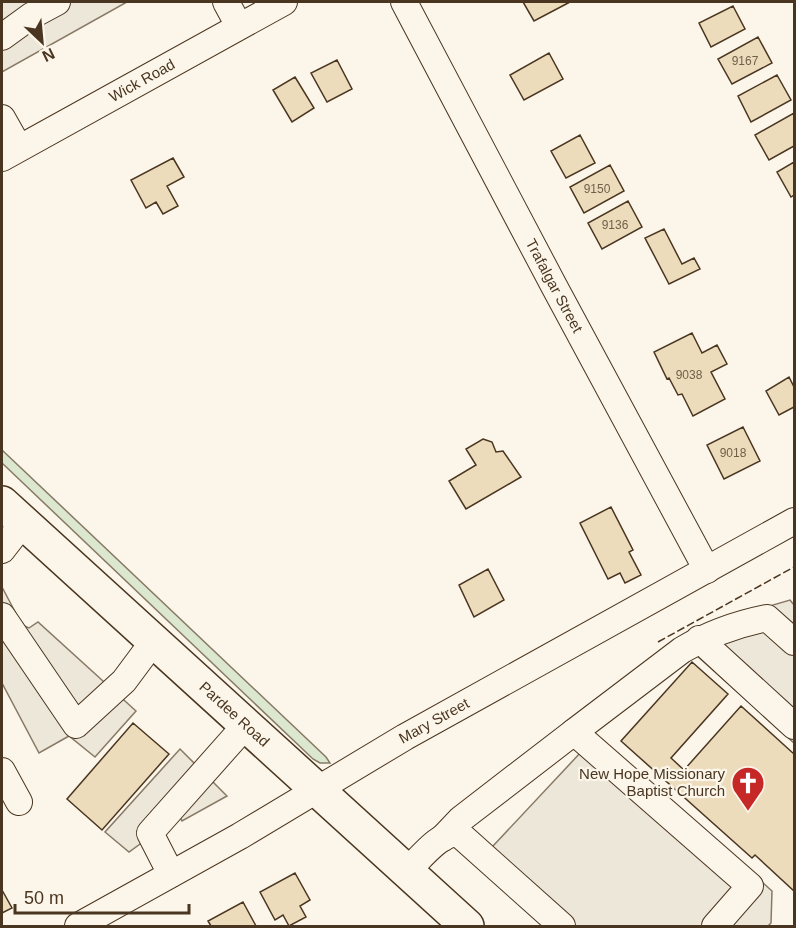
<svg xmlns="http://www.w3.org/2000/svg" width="796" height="928" viewBox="0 0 796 928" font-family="Arial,sans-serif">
  <rect width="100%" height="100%" fill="#fbf6e9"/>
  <path fill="#dce7d0" stroke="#887966" stroke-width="1.5" d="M 2,450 L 326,757 L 330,763 L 320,763 L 313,759 L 2,463 Z"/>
  <path fill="#ede7d9" stroke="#887966" stroke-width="1.5" d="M 2,2 L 127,2 L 2,72 Z
    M 2,587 L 22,625 L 29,628 L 38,622 L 136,711 L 95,757 L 69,736 L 39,753 L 2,683 Z
    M 790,600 L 794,605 L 794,743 L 695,654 L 702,626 Z
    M 597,735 L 772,891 L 771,923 L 768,926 L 546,926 L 478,866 L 493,846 Z
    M 180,749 L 227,796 L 182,821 L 180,817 L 176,818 L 129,852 L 105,832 Z"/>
  <path fill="#ecdcbc" stroke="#4a3520" stroke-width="1.5" d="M 523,2 L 570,2 L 534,21 Z
    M 733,6 L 745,29 L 711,47 L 699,23 Z
    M 758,37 L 772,63 L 732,84 L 718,59 Z
    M 549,53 L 563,79 L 524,100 L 510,75 Z
    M 337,60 L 352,89 L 327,102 L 311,73 Z
    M 777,75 L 791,100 L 751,122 L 738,96 Z
    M 295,77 L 314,108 L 292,122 L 273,90 Z
    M 794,113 L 794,146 L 769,160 L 755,135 Z
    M 580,135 L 595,163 L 566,178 L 551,151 Z
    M 173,158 L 184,177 L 167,186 L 178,206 L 163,214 L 156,202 L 146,208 L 131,180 Z
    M 794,162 L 794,195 L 791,197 L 777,172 Z
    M 610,165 L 624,191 L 584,213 L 570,187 Z
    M 628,201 L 642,227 L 602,249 L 588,223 Z
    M 664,229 L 682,264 L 694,258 L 700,269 L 669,284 L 645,238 Z
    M 692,333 L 702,353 L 717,345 L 727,364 L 711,372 L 725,399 L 693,416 L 682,394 L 678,395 L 669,378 L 667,379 L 654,352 Z
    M 789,377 L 794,387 L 794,407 L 779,415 L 766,391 Z
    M 743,427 L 760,461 L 724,479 L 707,445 Z
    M 483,439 L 492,442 L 496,452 L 503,451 L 521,477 L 466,509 L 449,481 L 476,465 L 466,449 Z
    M 611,507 L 633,550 L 629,552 L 641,575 L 625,583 L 620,573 L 608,579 L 580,523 Z
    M 488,569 L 504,600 L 474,617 L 459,585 Z
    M 692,662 L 728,694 L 671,758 L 684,770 L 741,706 L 794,754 L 794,891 L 755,855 L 752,858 L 621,741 Z
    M 133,723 L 169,754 L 102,830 L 67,799 Z
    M 295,873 L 310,900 L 300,906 L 306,917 L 289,926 L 283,915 L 275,920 L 260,892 Z
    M 2,890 L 12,908 L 2,913 Z
    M 243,902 L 256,926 L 211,926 L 208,921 Z"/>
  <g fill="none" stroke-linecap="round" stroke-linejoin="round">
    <g stroke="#4a3520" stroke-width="28">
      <g id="minor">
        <path d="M 226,2 L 239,26"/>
        <path id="s1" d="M 404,2 L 554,286 L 707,570"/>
        <path d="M 2,37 L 31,16 L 57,2"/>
        <path d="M 2,118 L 19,148"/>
        <path id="s2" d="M 2,158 L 284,2"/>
        <path d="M 2,550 L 23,523"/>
        <path d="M 2,616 L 76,725 L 124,681 L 153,642"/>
        <path d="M 699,639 L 794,726"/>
        <path d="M 574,732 L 682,650 C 709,634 737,624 767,618 L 794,642"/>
        <path d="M 2,771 L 19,802"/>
        <path d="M 443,838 L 461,819 L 574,732 L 750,886 L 715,926"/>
        <path d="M 406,872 C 420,859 439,833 458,833 L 562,926"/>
        <path d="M 171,874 L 150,833 L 245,726"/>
        <path id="s3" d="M 78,926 L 240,836 L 405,737 L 794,521"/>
      </g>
    </g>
    <g stroke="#4a3520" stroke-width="36">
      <g id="major">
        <path id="s4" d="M 2,503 L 467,926"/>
      </g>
    </g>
    <use href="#minor" stroke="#fbf6e9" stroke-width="26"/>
    <use href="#major" stroke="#fbf6e9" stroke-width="33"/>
    <path stroke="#4a3520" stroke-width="1.5" stroke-dasharray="8 3" stroke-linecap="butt" d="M 658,642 L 794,567"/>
  </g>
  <defs>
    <g id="church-pin" transform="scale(1.725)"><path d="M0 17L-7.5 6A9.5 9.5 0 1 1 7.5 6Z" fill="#c62828" stroke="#fbf6e9"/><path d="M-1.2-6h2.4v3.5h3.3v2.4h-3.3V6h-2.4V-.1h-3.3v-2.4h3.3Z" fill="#fff"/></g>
  </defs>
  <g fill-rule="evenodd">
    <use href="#church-pin" x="748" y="783"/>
  </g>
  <g text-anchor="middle" stroke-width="4.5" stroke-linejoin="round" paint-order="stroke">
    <g font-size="12" fill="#725f47">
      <text x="745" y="65">9167</text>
      <text x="597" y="193">9150</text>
      <text x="615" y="229">9136</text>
      <text x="689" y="379">9038</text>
      <text x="733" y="457">9018</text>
    </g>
    <g font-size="15" fill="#4a3520" stroke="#fbf6e9">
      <text dy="5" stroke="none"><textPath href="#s2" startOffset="160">Wick Road</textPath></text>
      <text dy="5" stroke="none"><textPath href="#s1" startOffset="321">Trafalgar Street</textPath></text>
      <text dy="5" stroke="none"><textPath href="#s4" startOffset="314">Pardee Road</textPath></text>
      <text dy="5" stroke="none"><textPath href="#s3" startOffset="411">Mary Street</textPath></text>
    </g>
    <g font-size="15" fill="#4a3520" stroke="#fbf6e9" text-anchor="end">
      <text x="725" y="779">New Hope Missionary<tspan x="725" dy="17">Baptist Church</tspan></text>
    </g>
  </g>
  <rect width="796" height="928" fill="none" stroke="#4a3520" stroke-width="6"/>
  <g transform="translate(42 42) rotate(154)" stroke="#fbf6e9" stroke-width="4.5" paint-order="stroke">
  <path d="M0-4.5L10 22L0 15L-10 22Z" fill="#4a3520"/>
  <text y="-9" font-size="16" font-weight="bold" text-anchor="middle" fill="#4a3520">N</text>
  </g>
  <path d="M15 904v9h174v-9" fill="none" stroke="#4a3520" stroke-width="3"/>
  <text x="24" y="904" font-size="18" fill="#4a3520" stroke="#fbf6e9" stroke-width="4.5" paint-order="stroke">50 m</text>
</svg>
